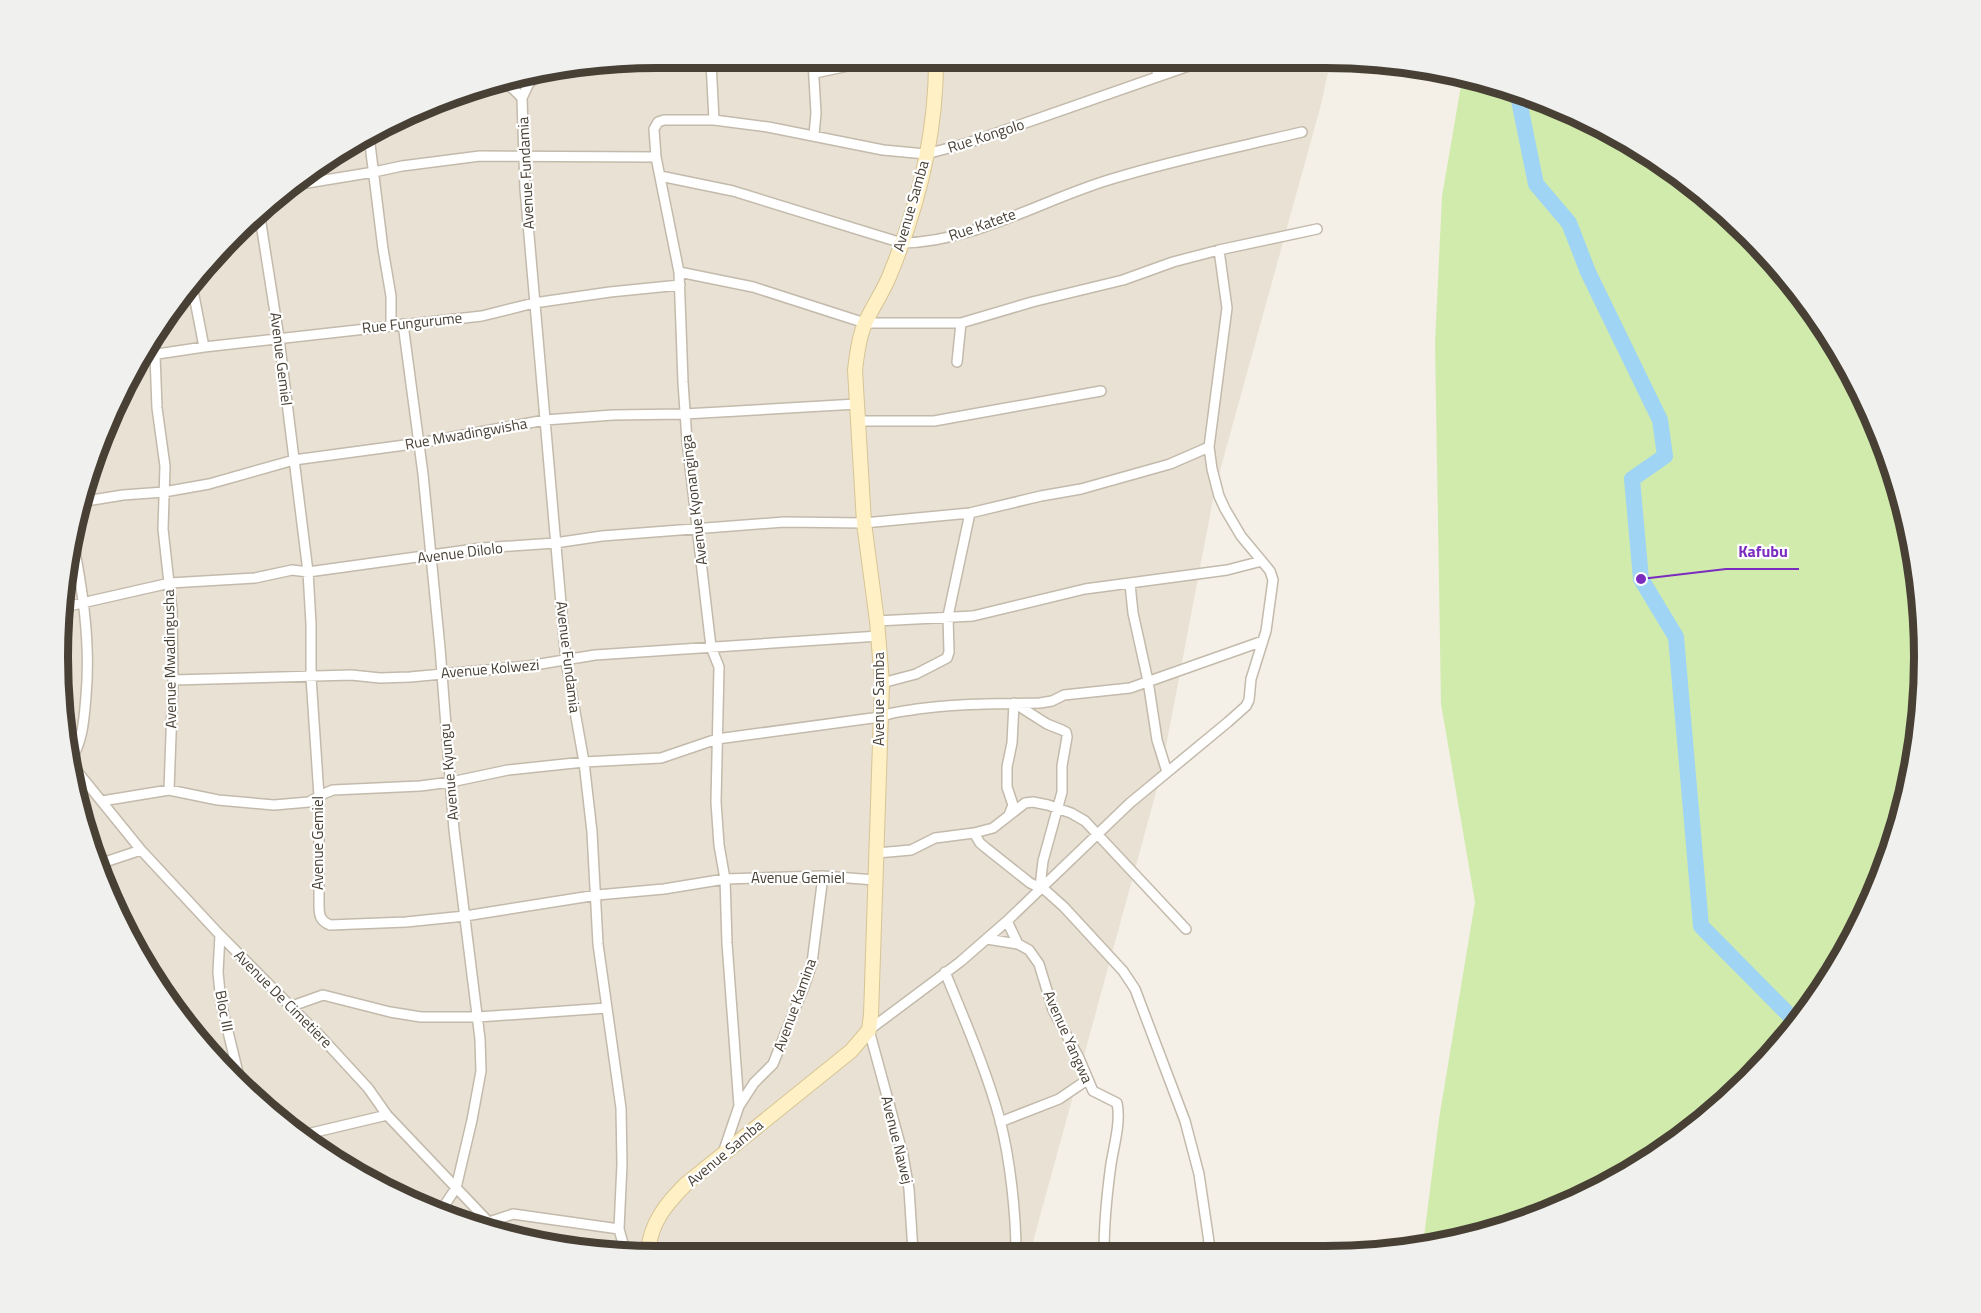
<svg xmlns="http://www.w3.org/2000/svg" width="1981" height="1313" viewBox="0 0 1981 1313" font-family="'Titillium Web',sans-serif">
  <rect width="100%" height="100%" fill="#f4f0e7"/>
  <path fill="#e9e2d4" d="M 578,62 L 1330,62 L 1322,101 L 1215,489 L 1160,778 L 1030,1253 L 578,1251 L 501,1235 L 392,1194 L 261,1107 L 181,1022 L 138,957 L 103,886 L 69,774 L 58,617 L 69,539 L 103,427 L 181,291 L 233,232 L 323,158 L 464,89 Z"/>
  <path fill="#d1ebad" d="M 1463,74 L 1480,78 L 1589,119 L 1720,206 L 1800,292 L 1862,392 L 1904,502 L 1921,607 L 1915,723 L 1910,772 L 1892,850 L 1844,957 L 1775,1052 L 1689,1132 L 1589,1194 L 1479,1236 L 1423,1245 L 1439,1119 L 1475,902 L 1441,704 L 1435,343 L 1442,196 Z"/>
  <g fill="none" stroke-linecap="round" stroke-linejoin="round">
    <path stroke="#9fd4f5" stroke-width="16" d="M 1517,91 L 1536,184 L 1569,223 L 1588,272 L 1660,420 L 1665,456 L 1632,479 L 1641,579 L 1676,637 L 1701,926 L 1796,1022"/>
    <g stroke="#c3baab" stroke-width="12">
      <path id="street" d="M 711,62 L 714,120
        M 813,62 L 816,113 L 814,135
        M 1155,62 L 1158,76
        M 546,70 L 529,83 L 522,98 L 525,189 L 566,661 L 584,762 L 592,832 L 598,944 L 621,1108 L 622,1164 L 619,1229 L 625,1251
        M 815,73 L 867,62
        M 491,82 C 506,81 513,88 522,98
        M 369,136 L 383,249 L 391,296 L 391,325
        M 660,176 L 733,191 L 902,243 C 976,242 1045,198 1115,178 C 1177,159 1239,147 1302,132
        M 307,183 L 374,172 L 402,166 L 480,156 L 656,157
        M 289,186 L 307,183 L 306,173
        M 259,211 L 279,338 L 308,572 L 311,624 L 311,677 L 319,796 L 319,905 C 319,915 320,921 330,925 L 406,922 L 465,916 L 597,895 L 664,889 L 725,879 L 823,876 L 875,880
        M 679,272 L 753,287 L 865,323 L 961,323
        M 191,280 L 204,347
        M 403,324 L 423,474 L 440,648 L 454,830 L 480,1039 L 481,1071 L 472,1120 L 456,1188 L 440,1212
        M 155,355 L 157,408 L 165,466 L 163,529 L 172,610 L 173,680 L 169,790
        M 144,356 L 204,347 L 482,316 L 534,303 L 610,292 L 680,285
        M 957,362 L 961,323 L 1032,302 L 1123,280 L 1173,262 L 1219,250
        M 857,421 L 934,421 L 1101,391
        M 80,502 L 123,495 L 164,492 L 209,484 L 294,460 L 420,443 L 545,420 L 613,415 L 685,414 L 857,404
        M 1130,584 L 1133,613 L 1148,681 L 1157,740 L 1167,772
        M 60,608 L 170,583 L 255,578 L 292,570 L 308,572 L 482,548 L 555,543 L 602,536 L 784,522 L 864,523 L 970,513 L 1041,496 L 1081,489 L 1170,464 L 1209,447
        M 877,621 L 973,616 L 1085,589 L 1227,570 L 1262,561
        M 173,680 L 351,675 L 380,678 L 410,677 L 528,666 L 595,655 L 879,636
        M 882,683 L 916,674 L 947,658 L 949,652 L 948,616 L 970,513
        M 68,760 L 141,850 L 220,935 L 322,1038 L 368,1088 L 387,1115 L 501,1235
        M 70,762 C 83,741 84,720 86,696 C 91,640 82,586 71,531
        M 102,801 L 169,790 L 218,800 L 274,805 L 309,802 L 323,794 L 333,790 L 420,786 L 451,782 L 508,770 L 584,762 L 661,758 L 717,739 L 880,717 C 895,711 902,712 917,709 C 958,703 999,704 1040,703 L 1052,701 L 1064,695 L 1130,688 L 1263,641
        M 1009,815 L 1013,805 L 1007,787 L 1007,767 L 1012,743 L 1014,703 L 1047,724 L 1062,730 L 1066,732 L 1067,737 L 1062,766 L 1062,792 L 1043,861 L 1040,887
        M 974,833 L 980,843 L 986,848 L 1030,883 L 1045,890 L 1064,907 L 1123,971 L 1135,989 L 1185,1121 L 1199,1174 L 1209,1242 L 1205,1250 L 1189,1254
        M 877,853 L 911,850 L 935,838 L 974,833 L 993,828 L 1025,803 L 1033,802 L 1048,805 L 1071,813 L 1085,821 L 1186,929
        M 96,865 L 141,850
        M 1007,921 L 1130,803 L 1228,722 L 1246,706 L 1249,700 L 1251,679 L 1266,631 L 1273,580 L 1270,571 L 1241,536 L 1225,509 L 1219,496 L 1212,469 L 1209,447 L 1227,308 L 1219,250 L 1317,229
        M 220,935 L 218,972 L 221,1003 L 241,1085
        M 987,939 L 1018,944
        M 945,972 C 965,1021 986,1069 1000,1120 C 1010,1159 1016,1213 1016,1253
        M 292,1006 L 323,995 L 390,1012 L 421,1017 L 478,1017 L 607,1008
        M 739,1106 L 727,943 L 725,879 L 719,845 L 716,802 L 719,667 L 711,647 L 687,441 L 683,382 L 679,272 L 656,157 L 654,129 L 658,122 L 664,120 L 714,120 L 768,127 L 883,150 L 926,154 L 968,143 L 1200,62
        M 1000,1122 L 1059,1099 L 1087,1080
        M 303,1135 L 387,1115
        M 723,1153 L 739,1106 L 754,1083 L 773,1064 L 805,984 L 812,963 L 823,876
        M 489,1222 L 513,1214 L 619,1229
        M 913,1252 L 909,1189 L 903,1155 L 869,1030 L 960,962 L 1007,921 L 1018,944 L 1029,950 L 1039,964 L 1053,1010 L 1079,1058 L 1093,1091 L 1117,1103 C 1121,1122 1114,1145 1111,1164 C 1107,1193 1104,1224 1104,1253
        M 1005,1253 L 1059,1249 L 1103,1253 L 1161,1254"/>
    </g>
    <g stroke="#d7c494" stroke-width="16">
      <path id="secondary" d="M 648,1251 C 651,1222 666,1204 686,1184 L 851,1051 L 869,1030 L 871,1015 L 882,683 L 877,621 L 864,523 L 855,370 C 857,354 859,336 866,321 C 874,304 885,289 891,272 C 918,206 936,134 936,62"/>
    </g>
    <use href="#street" stroke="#fff" stroke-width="9"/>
    <use href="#secondary" stroke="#fff0c6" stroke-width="14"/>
  </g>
  <g text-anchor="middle" stroke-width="4.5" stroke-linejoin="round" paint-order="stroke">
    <g font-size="15" fill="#484035" stroke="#fff">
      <text transform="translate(986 136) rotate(-18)" y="5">Rue Kongolo</text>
      <text transform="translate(526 173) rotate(-93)" y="5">Avenue Fundamia</text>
      <text transform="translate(911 206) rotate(-74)" y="5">Avenue Samba</text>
      <text transform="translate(982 225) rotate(-19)" y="5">Rue Katete</text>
      <text transform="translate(412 323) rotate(-6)" y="5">Rue Fungurume</text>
      <text transform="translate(281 359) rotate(83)" y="5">Avenue Gemiel</text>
      <text transform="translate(466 434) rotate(-10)" y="5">Rue Mwadingwisha</text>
      <text transform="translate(694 500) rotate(-97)" y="5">Avenue Kyonanginga</text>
      <text transform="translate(460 553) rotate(-7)" y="5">Avenue Dilolo</text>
      <text transform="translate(568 657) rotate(83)" y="5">Avenue Fundamia</text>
      <text transform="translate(170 659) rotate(-91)" y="5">Avenue Mwadingusha</text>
      <text transform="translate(490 669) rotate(-5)" y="5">Avenue Kolwezi</text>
      <text transform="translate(879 699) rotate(-90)" y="5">Avenue Samba</text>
      <text transform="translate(449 772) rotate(-95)" y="5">Avenue Kyungu</text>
      <text transform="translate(318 843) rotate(-90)" y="5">Avenue Gemiel</text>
      <text x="798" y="883">Avenue Gemiel</text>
      <text transform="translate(283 999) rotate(45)" y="5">Avenue De Cimetiere</text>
      <text transform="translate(795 1005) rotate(-70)" y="5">Avenue Kamina</text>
      <text transform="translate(224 1011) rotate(79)" y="5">Bloc III</text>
      <text transform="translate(1068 1037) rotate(66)" y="5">Avenue Yangwa</text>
      <text transform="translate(897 1140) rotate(76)" y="5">Avenue Nawej</text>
      <text transform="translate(725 1153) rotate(-40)" y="5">Avenue Samba</text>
    </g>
  </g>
  <path d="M0 0H1981V1313H0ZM657 68H1325A589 589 0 0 1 1914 657V657A589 589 0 0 1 1325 1246H657A589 589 0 0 1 68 657V657A589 589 0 0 1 657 68Z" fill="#f0f0ef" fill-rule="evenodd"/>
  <path fill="none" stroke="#484035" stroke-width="8" d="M657 68H1325A589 589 0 0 1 1914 657V657A589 589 0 0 1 1325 1246H657A589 589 0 0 1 68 657V657A589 589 0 0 1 657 68Z"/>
  <path fill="none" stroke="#7b2cbf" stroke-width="2" d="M1641 579L1726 569H1799"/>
  <circle fill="#7b2cbf" stroke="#fff" stroke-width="2" cx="1641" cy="579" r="6"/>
  <g font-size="16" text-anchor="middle" font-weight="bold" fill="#7b2cbf" stroke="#fff" stroke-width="4.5" stroke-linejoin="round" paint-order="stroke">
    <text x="1763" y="557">Kafubu</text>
  </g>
</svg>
